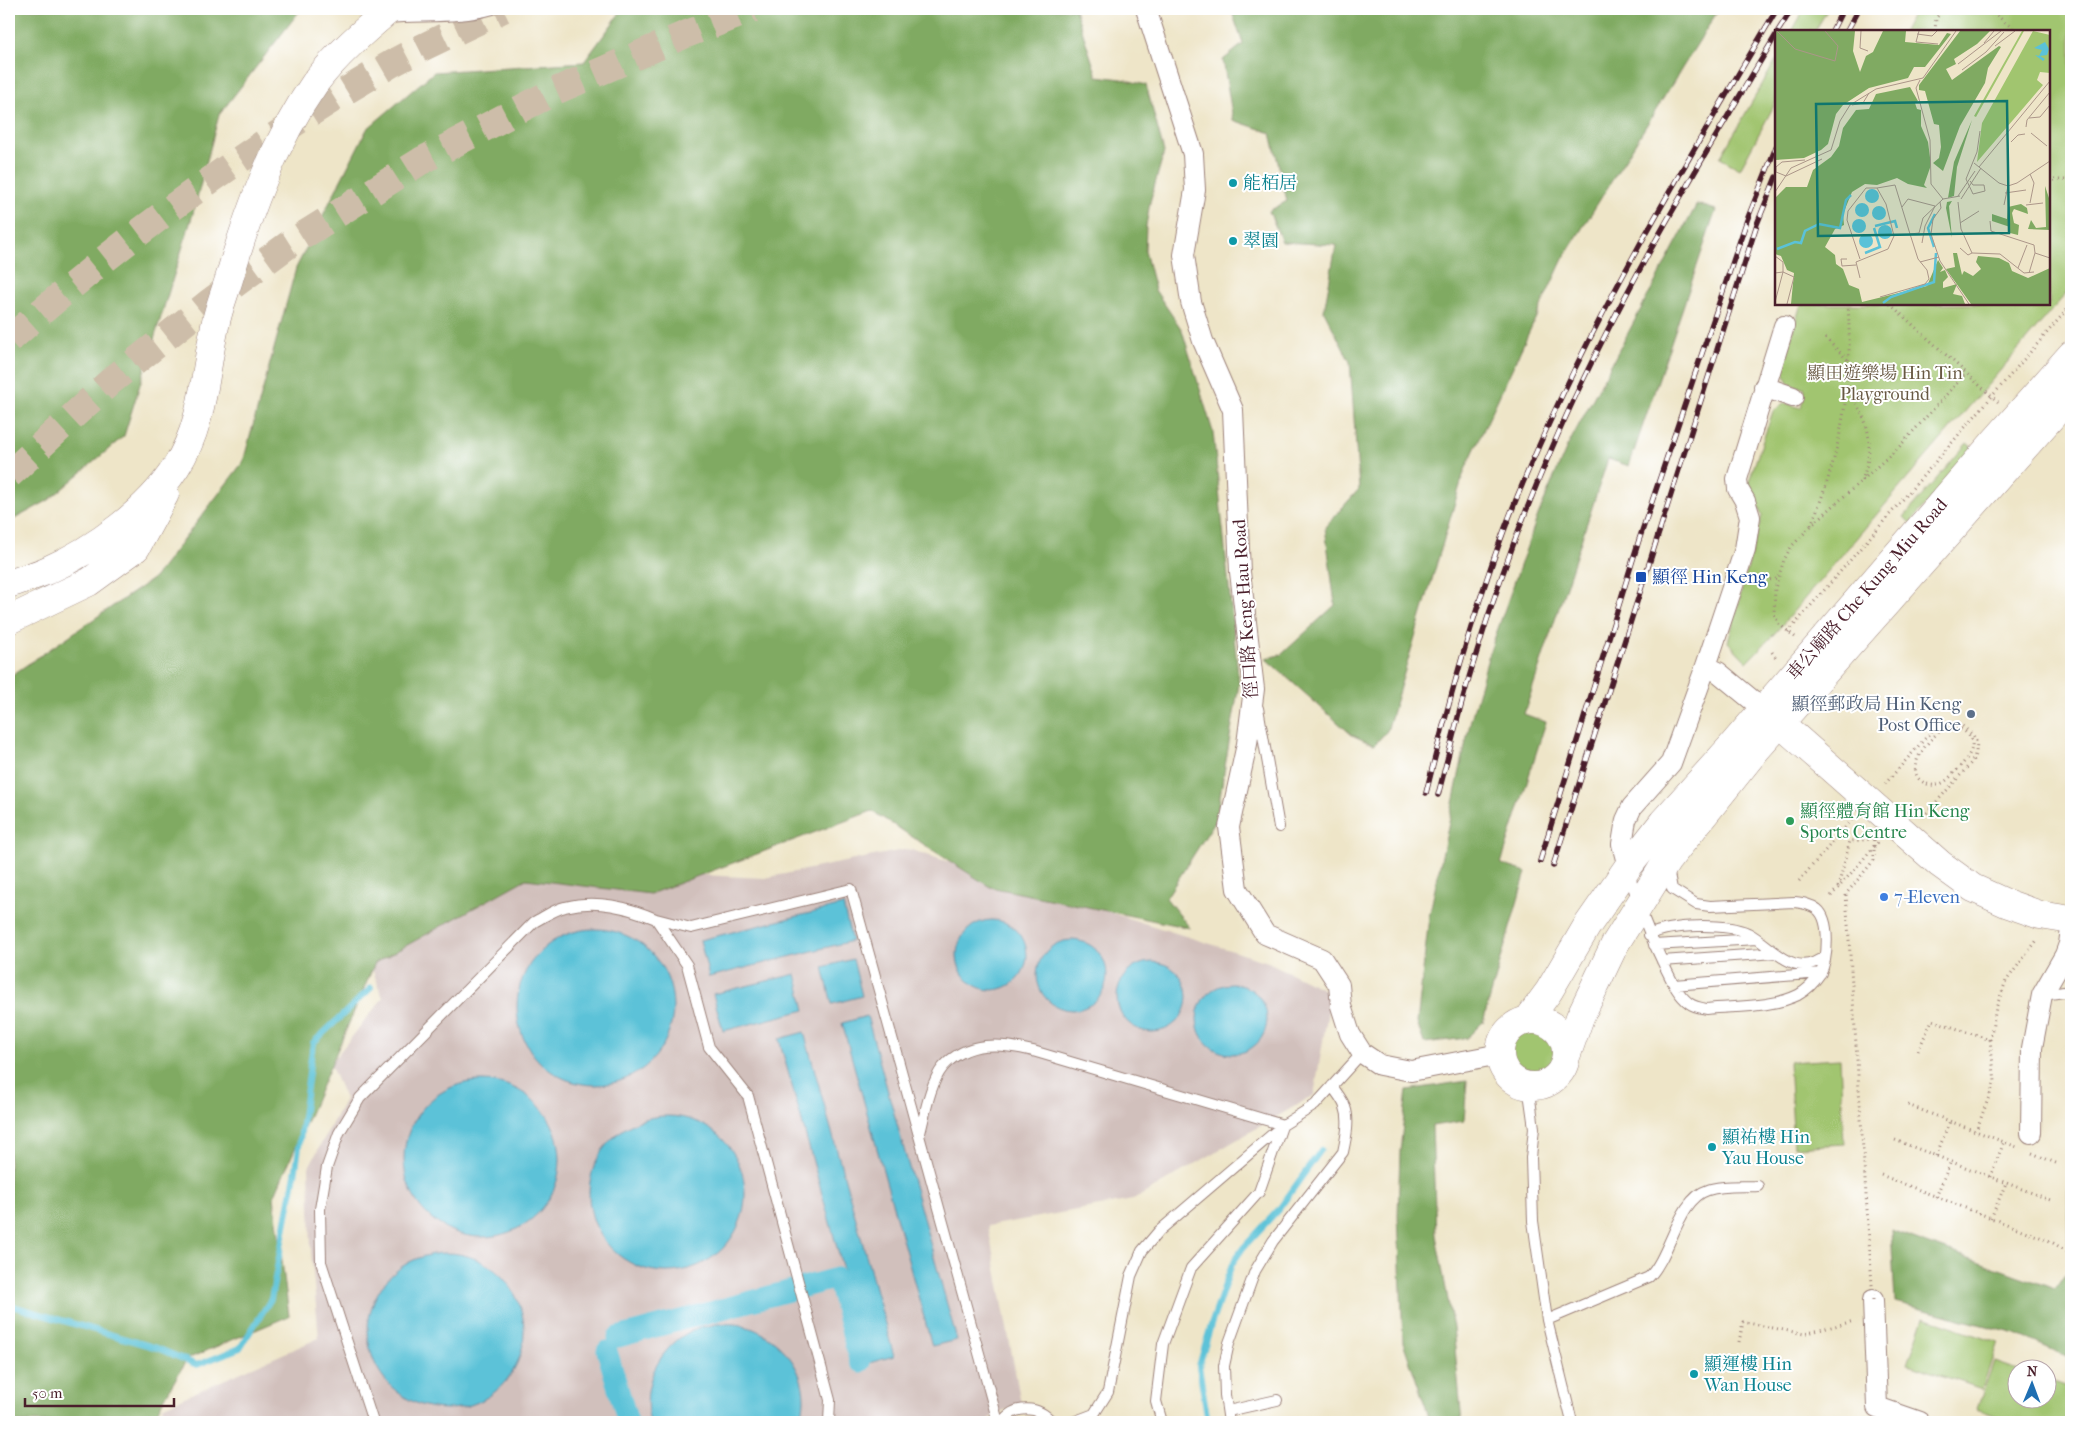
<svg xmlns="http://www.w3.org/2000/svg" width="2080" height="1431" viewBox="0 0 2080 1431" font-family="'IM FELL French Canon','Noto Serif TC',serif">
  <rect width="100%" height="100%" fill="#fff"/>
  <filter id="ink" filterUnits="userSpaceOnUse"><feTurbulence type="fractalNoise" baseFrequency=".02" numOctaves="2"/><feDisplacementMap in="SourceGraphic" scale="10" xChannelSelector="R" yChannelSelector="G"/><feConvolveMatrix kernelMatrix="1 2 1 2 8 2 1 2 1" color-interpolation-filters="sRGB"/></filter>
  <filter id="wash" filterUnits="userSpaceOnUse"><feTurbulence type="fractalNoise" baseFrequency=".0096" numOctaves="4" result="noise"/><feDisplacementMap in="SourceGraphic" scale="20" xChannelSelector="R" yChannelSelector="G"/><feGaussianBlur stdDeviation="1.12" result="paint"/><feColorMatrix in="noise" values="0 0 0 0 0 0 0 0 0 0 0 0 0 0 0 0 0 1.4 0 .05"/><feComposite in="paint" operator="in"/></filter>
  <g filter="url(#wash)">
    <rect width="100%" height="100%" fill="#eee5c8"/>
    <path fill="#d1c0bc" d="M 908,849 L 1268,962 L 1331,993 L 1314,1095 L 1133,1200 L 988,1226 L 1021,1403 L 988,1419 L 989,1422 L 166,1422 L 162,1407 L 319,1338 L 311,1251 L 309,1167 L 345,1099 L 330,1064 L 383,998 L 363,945 L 531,867 L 765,878 Z"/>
    <path fill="#a1c56f" stroke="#76724d" d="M 1805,9 L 1828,9 L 1815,31 L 1792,31 Z
      M 1915,9 L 2071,9 L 2071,288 L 1775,633 L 1747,662 L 1728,642 L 1762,515 L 1748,484 L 1773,411 L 1785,403 L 1801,408 L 1805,389 L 1788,383 L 1782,367 L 1801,304 L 2049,304 L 2049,31 L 1903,31 Z
      M 1776,60 L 1776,102 L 1740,169 L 1720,158 Z
      M 1967,443 L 1974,449 L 1910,523 L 1904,517 Z
      M1504 1053a29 29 0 1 1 58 0a29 29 0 1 1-58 0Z
      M 1840,1059 L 1844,1144 L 1794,1147 L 1789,1062 Z
      M 1924,1317 L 1998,1342 L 1982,1389 L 1908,1364 Z
      M 1994,1361 L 2017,1369 L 2018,1398 L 2048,1398 L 2048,1380 L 2071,1388 L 2071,1405 L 2065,1422 L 2014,1422 L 1977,1409 Z"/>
    <path fill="#80aa62" stroke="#656446" d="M 9,9 L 304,9 L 298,13 L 219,115 L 192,217 L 124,436 L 49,500 L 9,522 Z
      M 623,9 L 1075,9 L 1097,76 L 1122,79 L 1146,85 L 1164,152 L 1150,202 L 1146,226 L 1145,251 L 1155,290 L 1182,330 L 1213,432 L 1239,684 L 1216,820 L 1166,898 L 1190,928 L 990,887 L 872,811 L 650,894 L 526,879 L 375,963 L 274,1197 L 289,1316 L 187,1359 L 151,1422 L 9,1422 L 9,677 L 154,578 L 243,462 L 296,268 L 367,129 L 434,72 L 584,62 Z
      M 1231,9 L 1719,9 L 1563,259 L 1464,472 L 1387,731 L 1374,745 L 1352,735 L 1266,659 L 1282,654 L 1335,605 L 1325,527 L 1359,489 L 1350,362 L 1324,311 L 1336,245 L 1282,242 L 1269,211 L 1287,201 L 1271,133 L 1233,120 L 1223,60 L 1243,44 Z
      M 1697,204 L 1716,210 L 1629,466 L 1608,459 L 1524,714 L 1546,722 L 1501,864 L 1526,872 L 1483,1022 L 1467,1038 L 1424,1043 L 1417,1023 L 1429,917 L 1470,723 L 1489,654 L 1538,515 L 1567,447 Z
      M 1467,1081 L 1464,1121 L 1432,1126 L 1436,1235 L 1453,1327 L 1462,1422 L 1431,1422 L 1403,1342 L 1398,1215 L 1400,1151 L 1407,1090 Z
      M 2071,1151 L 2071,1358 L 2016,1334 L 1895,1302 L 1891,1230 L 2055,1289 L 2068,1270 L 2068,1152 Z"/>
    <path fill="#5bc2d8" stroke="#527082" d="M 843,905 L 852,941 L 709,977 L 700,940 Z
      M957 955a35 35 0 1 1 70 0a35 35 0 1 1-70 0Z
      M517 1007a78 78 0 1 1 156 0a78 78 0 1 1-156 0Z
      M1037 975a35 35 0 1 1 70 0a35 35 0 1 1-70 0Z
      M 853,959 L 862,996 L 832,1004 L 823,967 Z
      M1117 997a35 35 0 1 1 70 0a35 35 0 1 1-70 0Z
      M 796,974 L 805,1010 L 723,1031 L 713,994 Z
      M1197 1019a35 35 0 1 1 70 0a35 35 0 1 1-70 0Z
      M 867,1016 L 957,1340 L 932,1346 L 842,1023 Z
      M 804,1032 L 894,1356 L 869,1363 L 779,1039 Z
      M404 1159a78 78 0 1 1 156 0a78 78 0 1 1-156 0Z
      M589 1194a78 78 0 1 1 156 0a78 78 0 1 1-156 0Z
      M368 1331a78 78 0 1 1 156 0a78 78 0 1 1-156 0Z
      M 717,1324 C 725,1324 736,1323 744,1326 C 776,1334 804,1365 804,1399 C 804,1407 802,1415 801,1422 L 650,1422 C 640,1387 658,1348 691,1331 C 698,1327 709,1326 717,1324 Z
      M 518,1417 L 543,1419 L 551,1422 L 499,1422 Z"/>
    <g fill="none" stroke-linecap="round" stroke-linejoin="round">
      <path stroke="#5bc2d8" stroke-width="6" d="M 9,1305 L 157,1348 L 197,1365 L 240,1348 L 271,1299 L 296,1169 L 313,1043 L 371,988
        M 1208,1422 L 1199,1366 L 1211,1325 L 1232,1264 L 1243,1248 L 1279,1209 L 1321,1150"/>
      <path stroke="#5bc2d8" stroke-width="21" d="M 618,1337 L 837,1278 L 860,1362
        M 607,1351 L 628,1422"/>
    </g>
  </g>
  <g filter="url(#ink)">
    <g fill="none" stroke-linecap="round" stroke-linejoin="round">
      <path stroke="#cdbda9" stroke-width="28" stroke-dasharray="28 14" stroke-linecap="butt" d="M 9,340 C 127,235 255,143 391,64 C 427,44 466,27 503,9
        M 9,475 L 111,381 L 210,302 L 288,245 L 421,161 L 553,92 L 684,35 L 753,9"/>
      <g stroke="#9c827a" stroke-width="12">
        <path id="lane" d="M 388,18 C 423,15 459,19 493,9
          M 1258,708 L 1279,827
          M 1629,872 C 1638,907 1649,935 1665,967 C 1671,979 1677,994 1689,1003 C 1694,1007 1701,1008 1707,1009 C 1736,1006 1771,1008 1798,995 C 1807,990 1814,983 1820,974 C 1828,960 1831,920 1817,909 C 1810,904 1803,903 1795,902 L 1710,906 L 1696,904 L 1672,889 L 1668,869
          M 1649,935 C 1671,924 1725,923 1748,933 C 1773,946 1794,981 1825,956
          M 1654,945 L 1757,939
          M 1662,961 L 1776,953
          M 1674,985 L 1821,973
          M 2043,995 L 2071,991
          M 1528,1085 L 1534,1128 L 1531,1158 L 1533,1221 L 1547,1320 L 1572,1422
          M 920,1133 C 925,1114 930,1083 943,1067 C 967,1040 1002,1043 1033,1051 L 1283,1125
          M 1547,1320 L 1649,1277 C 1671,1255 1678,1199 1708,1190 C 1723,1185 1742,1187 1758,1186
          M 1228,1411 L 1277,1400
          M 373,1422 L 321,1262 L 320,1209 L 327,1167 L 339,1133 L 360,1098 L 534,922 C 544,917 555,909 565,907 C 597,899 627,907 656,919
          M 829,1422 L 830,1400 L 748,1096 L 709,1047 L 687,965 L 656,919 L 691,928 L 851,889 L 998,1422
          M 1002,1422 C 1015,1404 1039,1406 1052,1422
          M 1073,1422 L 1094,1414 L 1108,1392 L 1131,1276 L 1142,1251 L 1159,1231 L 1283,1125 L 1315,1105 L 1362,1053
          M 1162,1422 L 1156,1401 L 1163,1344 L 1191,1268 L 1259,1192 L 1282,1126
          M 1229,1422 L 1225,1395 L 1224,1366 L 1229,1343 L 1255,1271 L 1273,1241 L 1343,1152 C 1346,1138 1350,1120 1345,1107 C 1343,1100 1336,1092 1332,1086"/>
      </g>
      <g stroke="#9c827a" stroke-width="22">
        <path id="street" d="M 1146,9 L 1193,154 L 1195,190 L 1184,255 L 1191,302 L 1203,341 L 1233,410 L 1240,572 L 1254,689 L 1247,744 L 1229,827 L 1237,889 L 1265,934 L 1322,959 L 1339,985 L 1341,1006 L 1350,1034 L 1362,1053 L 1380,1065 L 1411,1071 L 1500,1054
          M 1764,387 L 1793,397
          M 1706,666 L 1718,672 L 1763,709
          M 1628,867 L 1622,844 L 1626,820 L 1632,807 L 1671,763 L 1706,666 L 1745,549 L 1750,517 L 1745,501 L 1738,489 L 1737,479 L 1784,326
          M 2031,1133 L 2032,1048 L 2042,995 L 2065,955 L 2069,944 L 2071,929
          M 1873,1300 L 1877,1407 L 1920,1422"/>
      </g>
      <g stroke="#9c827a" stroke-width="29">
        <path id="secondary" d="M 1766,711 L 1940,864 L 1973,888 L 2006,903 L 2040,915 L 2071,920
          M1500 1053a33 33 0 1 1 66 0a33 33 0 1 1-66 0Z
          M 1527,1021 L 1549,991 L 1587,926 L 1628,867 L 1663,822 L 1731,747 L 1994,442 L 2071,355
          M 1567,1054 L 1580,1017 L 1615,944 L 1667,861 L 1756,750 L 2071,395"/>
      </g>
      <g stroke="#9c827a" stroke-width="29">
        <path id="primary" d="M 9,584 C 22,579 35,576 48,570 C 95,549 148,511 176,467 C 204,424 204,375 215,326 C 218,310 224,295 229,279 C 249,210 274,142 315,83 C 336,55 364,31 390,9
          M 9,620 L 89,582 L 136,548 L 165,494"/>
      </g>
      <path stroke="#9c827a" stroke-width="3" stroke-dasharray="1 4" stroke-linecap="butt" d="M 1989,9 L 2016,31
        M 1935,31 L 1936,18 L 1944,9
        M 2049,180 L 2071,180
        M 1890,304 L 1998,402
        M 1825,338 L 1849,361
        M 1848,391 C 1871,422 1875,446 1861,483
        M 1811,525 C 1842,451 1853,384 1848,304
        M 1755,581 L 1777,579
        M 1788,632 L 2071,305
        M 1795,637 L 1779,624 L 1774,614 L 1775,588 L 1784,560 L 1791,547 L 1811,526 L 1899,447 L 1966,373
        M 1772,652 L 1777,659
        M 1956,727 C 1984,738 1970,757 1955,772 C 1951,776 1946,782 1940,784 C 1933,787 1924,784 1919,779 C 1906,764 1931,736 1944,729 C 1948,728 1951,728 1956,727 Z
        M 1885,784 L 1936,726 L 1944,723 L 1960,724 L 1973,735 L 1977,743 L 1976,752 L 1972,762 L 1923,817
        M 1799,881 L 1854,817
        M 1838,887 L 1850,841 L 1874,839
        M 1831,896 L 1880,840
        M 1990,1040 L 1996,1008 L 2006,981 L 2038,939
        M 1918,1051 L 1932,1020 L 1990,1040 L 1995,1081 L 1976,1131
        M 1908,1105 L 2017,1147
        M 1895,1140 L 2053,1201
        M 2032,1153 L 2058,1164
        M 1936,1156 L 1950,1121
        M 1881,1175 L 2050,1241 L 2071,1254
        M 1990,1177 L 2004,1142
        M 1936,1197 L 1951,1161
        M 1991,1218 L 2006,1183
        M 1739,1342 L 1743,1322 L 1804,1334 L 1854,1321"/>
      <use href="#lane" stroke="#fff" stroke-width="10"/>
      <use href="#street" stroke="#fff" stroke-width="20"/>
      <use href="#secondary" stroke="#fff" stroke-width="28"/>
      <use href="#primary" stroke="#fff" stroke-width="28"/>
      <g stroke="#4a1f2b" stroke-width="5.5">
        <path id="rail" d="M 1778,31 L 1792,9
          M 1832,31 L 1843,9
          M 1847,31 L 1859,9
          M 1426,793 C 1453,684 1483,575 1528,471 C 1596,310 1688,159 1777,9
          M 1438,795 C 1450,750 1460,705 1474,661 C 1496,589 1522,517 1552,448 C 1614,304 1696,169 1776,35
          M 1540,861 L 1639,540 L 1747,220 L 1776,147
          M 1553,866 L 1757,224 L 1776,177"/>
      </g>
      <use href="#rail" stroke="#fff" stroke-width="4" stroke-dasharray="11" stroke-linecap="butt"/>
      <path stroke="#9c827a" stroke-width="3" stroke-dasharray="1 4" stroke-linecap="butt" d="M 1873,1300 L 1846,894 L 1874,860 L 1874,839"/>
    </g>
  </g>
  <g fill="#0f9aa8" stroke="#fff" stroke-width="2">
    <circle cx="1233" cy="183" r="5"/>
    <circle cx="1233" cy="241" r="5"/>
    <circle cx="1712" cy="1147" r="5"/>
    <circle cx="1694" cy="1374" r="5"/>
  </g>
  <rect fill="#1a4fb4" stroke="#fff" stroke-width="2" x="1635" y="571" width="12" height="12" rx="2.5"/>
  <circle fill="#5c6f8a" stroke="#fff" stroke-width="2" cx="1971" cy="714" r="5"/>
  <circle fill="#2e9e5b" stroke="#fff" stroke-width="2" cx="1790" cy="821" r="5"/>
  <circle fill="#3f7fe0" stroke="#fff" stroke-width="2" cx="1884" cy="897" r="5"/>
  <g text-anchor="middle" stroke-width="4" stroke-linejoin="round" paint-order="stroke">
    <g font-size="18" fill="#0d838f" stroke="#fff" text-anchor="start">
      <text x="1243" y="189">能栢居</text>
      <text x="1243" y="247">翠園</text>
      <text x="1722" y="1143">顯祐樓 Hin<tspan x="1722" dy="21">Yau House</tspan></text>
      <text x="1704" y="1370">顯運樓 Hin<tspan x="1704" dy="21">Wan House</tspan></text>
    </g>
    <g font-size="18" fill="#685943" stroke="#fff">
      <text x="1885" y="379">顯田遊樂場 Hin Tin<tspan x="1885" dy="21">Playground</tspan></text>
    </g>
    <g font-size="18" fill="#164399" stroke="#fff" text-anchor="start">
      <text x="1652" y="583">顯徑 Hin Keng</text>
    </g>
    <g font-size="18" fill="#4a1f2b" stroke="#fff">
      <text transform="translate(1867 589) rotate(-49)" y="6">車公廟路 Che Kung Miu Road</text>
      <text transform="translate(1245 609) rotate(-94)" y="6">徑口路 Keng Hau Road</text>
    </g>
    <g font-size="18" fill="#4e5e75" stroke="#fff" text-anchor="end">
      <text x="1961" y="710">顯徑郵政局 Hin Keng<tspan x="1961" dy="21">Post Office</tspan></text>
    </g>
    <g font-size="18" fill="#27864d" stroke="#fff" text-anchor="start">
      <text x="1800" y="817">顯徑體育館 Hin Keng<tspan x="1800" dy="21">Sports Centre</tspan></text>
    </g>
    <g font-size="18" fill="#366cbe" stroke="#fff" text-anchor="start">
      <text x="1894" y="903">7-Eleven</text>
    </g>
  </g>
  <g transform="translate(1775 30)">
    <rect width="275" height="275" fill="#eee5c8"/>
    <path d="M 247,1 L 249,1 L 201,87 L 199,86 ZM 258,1 L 275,5 L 275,43 L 265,42 L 262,50 L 268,55 L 202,132 L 207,93 Z" fill="#a1c56f"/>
    <path d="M 0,1 L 80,1 L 78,21 L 85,42 L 91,26 L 98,22 L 108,1 L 131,1 L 130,12 L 164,15 L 172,3 L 176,4 L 150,37 L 139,37 L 133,48 L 94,58 L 68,75 L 61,84 L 53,114 L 46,120 L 29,128 L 0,130 ZM 185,1 L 215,1 L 202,14 L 179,29 L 181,34 L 171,39 L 177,50 L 224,16 L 226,17 L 213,38 L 210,53 L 185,96 L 168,141 L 158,133 L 164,128 L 166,117 L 164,95 L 159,94 L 150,61 L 144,60 L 144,55 ZM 135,57 L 143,71 L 140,73 L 142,79 L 146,80 L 146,96 L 153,112 L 156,135 L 149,155 L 152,158 L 133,154 L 122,148 L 102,155 L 90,154 L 77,162 L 68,184 L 69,195 L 60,199 L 50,217 L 60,225 L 61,234 L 68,239 L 74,255 L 84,259 L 87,272 L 152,256 L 163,230 L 168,238 L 165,242 L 170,240 L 173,247 L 168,252 L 168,258 L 182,254 L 178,264 L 187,266 L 190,274 L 16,274 L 19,243 L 12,240 L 6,226 L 0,224 L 0,168 L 11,157 L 32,157 L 38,140 L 56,127 L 64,116 L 68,98 L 81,80 L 94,79 L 101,64 ZM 197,90 L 182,137 L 179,166 L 173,168 L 179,132 ZM 270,156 L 274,168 L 275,200 L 253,199 L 256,190 L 261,198 L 271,197 ZM 177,171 L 174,176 L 177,208 L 171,178 L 172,172 ZM 246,174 L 252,178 L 253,184 L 239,179 L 237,183 L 239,193 L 244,195 L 243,205 L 235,203 L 235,197 L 217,191 L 217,184 L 232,189 L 233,177 ZM 178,223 L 182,223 L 187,245 L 189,241 L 198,246 L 206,239 L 201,232 L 203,226 L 224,228 L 234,233 L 237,241 L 253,248 L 275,238 L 275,274 L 196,274 L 171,239 L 180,237 Z" fill="#80aa62"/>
    <path d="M 270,12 L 274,19 L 272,25 L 265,26 L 270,29 L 268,31 L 260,25 L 264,26 L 267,20 L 259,18 ZM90 166a7 7 0 1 1 14 0a7 7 0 1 1-14 0ZM80 180a7 7 0 1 1 14 0a7 7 0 1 1-14 0ZM97 183a7 7 0 1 1 14 0a7 7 0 1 1-14 0ZM77 196a7 7 0 1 1 14 0a7 7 0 1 1-14 0ZM103 202a7 7 0 1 1 14 0a7 7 0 1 1-14 0ZM84 211a7 7 0 1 1 14 0a7 7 0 1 1-14 0Z" fill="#5bc2d8"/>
    <path fill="none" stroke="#5bc2d8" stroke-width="2.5" d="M 100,196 L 120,191 L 122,198M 159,217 L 153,198 L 160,184M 2,219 L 20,212 L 26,213 L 30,201 L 44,194 L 65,198 L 71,170 L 76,165M 90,223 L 105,217 L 99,198M 108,273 L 116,267 L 159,252 L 161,223"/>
    <path fill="none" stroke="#ac9689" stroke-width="1" d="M 2,1 L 20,19 L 60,31 L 63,16 L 50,1M 86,1 L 85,18 L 93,21M 144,1 L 141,12 L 163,14M 142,4 L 157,6 L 162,1M 209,13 L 219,1M 220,16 L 240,1M 183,34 L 226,1M 187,40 L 211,22 L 229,2M 145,50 L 141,58 L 155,110 L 156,154 L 168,169M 77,75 L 88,73 L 94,63M 254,88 L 265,87 L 275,75M 251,97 L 252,90 L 275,62M 205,101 L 202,122 L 191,149 L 198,164 L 210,161M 256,103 L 272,116M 236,112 L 243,105 L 250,104M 30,130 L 7,132 L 1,137 L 1,142 L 11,146 L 47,129M 199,133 L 224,153 L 233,156 L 242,153 L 275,131M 204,137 L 275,51M 255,144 L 259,153 L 255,173M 195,151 L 198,155 L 209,155 L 210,161M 0,162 L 16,138 L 56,120 L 65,91 L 75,75 L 101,59 L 148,48 L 181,1M 230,163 L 251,160M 183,166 L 200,141M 168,169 L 185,166M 186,169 L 206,138M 165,172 L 166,178 L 158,189 L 156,204 L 165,231 L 194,274M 183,172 L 186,199 L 197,223 L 225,224 L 249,243 L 259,242M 229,175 L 233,156M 251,175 L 268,173M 127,177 L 133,169 L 160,176M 215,191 L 216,201 L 259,215 L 260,223M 185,193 L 204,181M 147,213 L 150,196 L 160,176M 185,218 L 193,225 L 197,223M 0,226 L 8,232 L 8,242 L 19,247 L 12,274M 72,229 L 66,229 L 67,236 L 81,235M 85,229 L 72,190 L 73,181 L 91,158 L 102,158M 145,232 L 164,227M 243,238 L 252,215M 0,243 L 8,242 L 0,272M 254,243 L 260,223 L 275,228M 85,248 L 81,232 L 113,219 L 119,206 L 111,174 L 102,158 L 120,155 L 135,204 L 144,203 L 148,188 L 168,169M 105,267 L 150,254 L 154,249 L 152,240 L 143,229 L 135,204"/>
    <path fill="#0f766e" fill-opacity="0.15" stroke="#0f766e" stroke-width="2.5" d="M 232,71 L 234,203 L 43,206 L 41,74 Z"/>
    <rect width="275" height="275" fill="none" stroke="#4a1f2b" stroke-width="2.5"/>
  </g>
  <rect width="2080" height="1431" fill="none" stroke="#fff" stroke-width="30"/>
  <g transform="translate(2032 1384) rotate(1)"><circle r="24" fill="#ffffff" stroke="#b7a5aa"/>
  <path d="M0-4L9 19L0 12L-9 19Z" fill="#1f6fb2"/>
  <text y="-8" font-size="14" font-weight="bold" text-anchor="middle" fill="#4a1f2b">N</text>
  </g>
  <path d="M25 1398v8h149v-8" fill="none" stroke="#4a1f2b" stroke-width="2.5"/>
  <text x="32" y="1398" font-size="15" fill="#4a1f2b" stroke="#ffffff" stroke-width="4" paint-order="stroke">50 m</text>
</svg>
